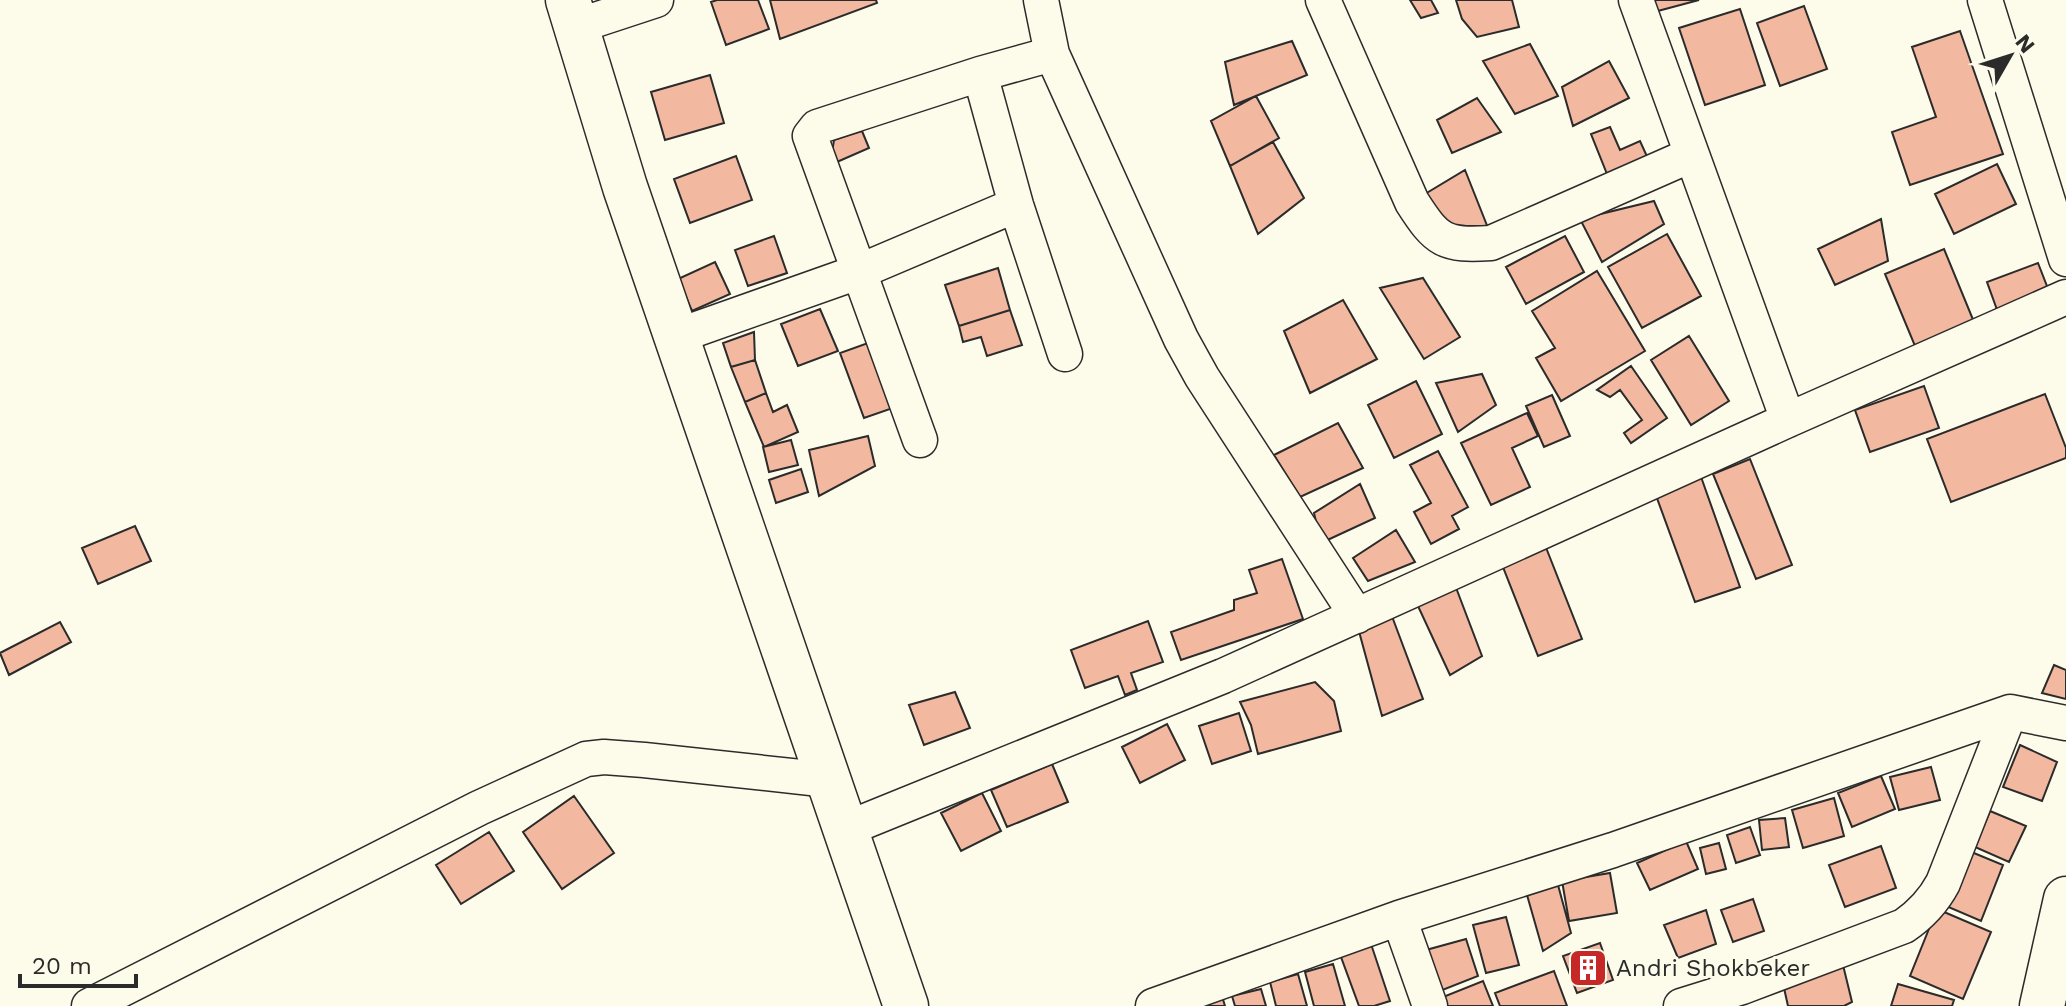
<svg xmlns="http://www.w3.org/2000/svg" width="2066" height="1006" viewBox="0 0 2066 1006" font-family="'Work Sans',sans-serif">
  <rect width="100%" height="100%" fill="#fdfbea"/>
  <path fill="#f2b8a0" stroke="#2b2b2b" stroke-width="2" d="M 717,0 L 758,0 L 769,29 L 726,45 L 711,2 Z
    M 770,0 L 876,0 L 877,3 L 780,39 Z
    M 1410,0 L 1431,0 L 1438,13 L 1421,18 Z
    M 1456,0 L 1512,0 L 1519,27 L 1477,37 L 1462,19 Z
    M 1650,0 L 1699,0 L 1654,12 Z
    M 1804,6 L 1827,69 L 1780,86 L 1757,23 Z
    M 1740,9 L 1765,85 L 1705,105 L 1679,28 Z
    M 1960,31 L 2003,154 L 1910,185 L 1892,132 L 1936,117 L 1912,47 Z
    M 1292,41 L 1307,75 L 1234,105 L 1225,62 Z
    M 1530,44 L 1558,96 L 1515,114 L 1483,61 Z
    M 1609,61 L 1629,98 L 1573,126 L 1562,87 Z
    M 710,75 L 724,123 L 665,140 L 651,92 Z
    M 1256,96 L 1279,138 L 1230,166 L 1211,121 Z
    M 1477,98 L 1501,132 L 1452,153 L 1437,120 Z
    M 1610,127 L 1620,150 L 1640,141 L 1650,163 L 1609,179 L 1591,134 Z
    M 862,131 L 869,148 L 830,165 L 834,140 Z
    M 1273,142 L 1304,198 L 1258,234 L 1230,166 Z
    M 736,156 L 752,200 L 690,223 L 674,179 Z
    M 1997,164 L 2016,204 L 1954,234 L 1935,194 Z
    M 1465,170 L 1488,228 L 1456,243 L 1425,194 Z
    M 1654,201 L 1664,224 L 1602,262 L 1580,219 Z
    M 1881,219 L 1888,261 L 1835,285 L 1818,249 Z
    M 1667,234 L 1701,296 L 1642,328 L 1608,267 Z
    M 774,236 L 787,273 L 748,286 L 735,250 Z
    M 1565,236 L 1584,272 L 1526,304 L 1506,267 Z
    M 1944,249 L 1974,322 L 1915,346 L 1885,274 Z
    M 715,262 L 730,294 L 692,311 L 678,279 Z
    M 2038,263 L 2052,299 L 2000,318 L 1987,282 Z
    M 998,268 L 1010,310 L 959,326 L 945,285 Z
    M 1597,271 L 1645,351 L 1561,401 L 1536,358 L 1555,348 L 1532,311 Z
    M 1423,278 L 1460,337 L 1424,359 L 1380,288 Z
    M 1343,300 L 1377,359 L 1310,393 L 1284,331 Z
    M 820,309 L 838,351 L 798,366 L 781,324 Z
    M 1010,310 L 1022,345 L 987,356 L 981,337 L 963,342 L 959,326 Z
    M 754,332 L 755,360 L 731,367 L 723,343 Z
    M 1689,336 L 1729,401 L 1691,425 L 1651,360 Z
    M 868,343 L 893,408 L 864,418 L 840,353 Z
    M 755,360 L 766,393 L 745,402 L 731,367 Z
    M 1631,366 L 1667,418 L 1631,443 L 1624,433 L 1642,420 L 1620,390 L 1610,397 L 1597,390 Z
    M 1482,374 L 1496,405 L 1458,432 L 1436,383 Z
    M 1416,381 L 1442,434 L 1394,458 L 1368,405 Z
    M 1924,386 L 1939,428 L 1870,452 L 1855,410 Z
    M 766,393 L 773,412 L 787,405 L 798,432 L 764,447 L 745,402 Z
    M 2045,394 L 2066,448 L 2066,458 L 1951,502 L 1927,439 Z
    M 1552,395 L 1570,436 L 1544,447 L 1526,406 Z
    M 1527,413 L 1538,436 L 1512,448 L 1530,487 L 1491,505 L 1461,443 Z
    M 1338,423 L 1363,468 L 1300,497 L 1274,455 Z
    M 868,436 L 875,466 L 819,496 L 809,450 Z
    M 791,440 L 798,465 L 769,472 L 763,447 Z
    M 1438,451 L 1468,507 L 1452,516 L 1459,529 L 1431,544 L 1414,512 L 1431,503 L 1410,465 Z
    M 1750,459 L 1792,565 L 1756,579 L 1713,474 Z
    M 801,469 L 808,492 L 776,503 L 769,480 Z
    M 1700,474 L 1740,587 L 1695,602 L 1654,490 Z
    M 1360,484 L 1375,518 L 1321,543 L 1314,513 Z
    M 135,526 L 151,561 L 98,584 L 82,548 Z
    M 1396,530 L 1415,562 L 1368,581 L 1353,558 Z
    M 1545,545 L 1582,639 L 1538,656 L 1501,562 Z
    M 1282,559 L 1303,619 L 1181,660 L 1171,632 L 1234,610 L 1234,600 L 1257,593 L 1249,570 Z
    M 1455,585 L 1482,656 L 1450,675 L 1417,604 Z
    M 1390,611 L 1423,699 L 1382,716 L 1357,624 Z
    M 1148,621 L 1163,662 L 1131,673 L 1137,690 L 1125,695 L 1118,676 L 1085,688 L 1071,650 Z
    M 60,622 L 71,642 L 9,675 L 0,653 Z
    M 2054,665 L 2066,670 L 2066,699 L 2042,693 Z
    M 1315,682 L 1334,701 L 1341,731 L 1258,754 L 1251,725 L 1240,702 Z
    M 955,692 L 970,728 L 924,745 L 909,705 Z
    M 1239,713 L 1251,751 L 1212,764 L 1199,726 Z
    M 1167,724 L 1185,760 L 1140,783 L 1122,747 Z
    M 2020,745 L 2057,762 L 2042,801 L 2003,787 Z
    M 1052,764 L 1068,802 L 1007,827 L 991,790 Z
    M 1931,767 L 1940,800 L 1899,810 L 1890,777 Z
    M 1881,776 L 1895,809 L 1852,827 L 1838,793 Z
    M 982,793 L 1001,831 L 961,851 L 941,813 Z
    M 574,796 L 614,853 L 562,889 L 523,832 Z
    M 1834,798 L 1844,836 L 1803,848 L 1792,810 Z
    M 1990,811 L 2026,826 L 2009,862 L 1975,847 Z
    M 1785,818 L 1789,847 L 1762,850 L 1759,820 Z
    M 1750,827 L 1760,855 L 1736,863 L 1727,835 Z
    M 489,832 L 514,871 L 461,904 L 436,865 Z
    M 1686,841 L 1698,869 L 1650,890 L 1637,863 Z
    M 1719,843 L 1726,869 L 1706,874 L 1700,848 Z
    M 1881,846 L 1896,888 L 1845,907 L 1829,865 Z
    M 1969,851 L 2003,865 L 1981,921 L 1946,906 Z
    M 1610,873 L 1617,913 L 1569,921 L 1562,881 Z
    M 1558,885 L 1571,933 L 1543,951 L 1527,895 Z
    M 1753,899 L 1764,931 L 1733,942 L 1721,910 Z
    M 1937,909 L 1991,932 L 1963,999 L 1910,976 Z
    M 1706,910 L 1716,944 L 1678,958 L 1664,925 Z
    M 1506,917 L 1519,965 L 1486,973 L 1473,925 Z
    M 1368,935 L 1390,1001 L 1374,1006 L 1359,1006 L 1341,957 Z
    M 1466,939 L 1478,976 L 1440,991 L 1426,950 Z
    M 1600,943 L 1613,980 L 1577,993 L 1563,956 Z
    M 1333,964 L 1345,1006 L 1314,1006 L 1305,972 Z
    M 1843,965 L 1852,1002 L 1844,1006 L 1788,1006 L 1784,988 Z
    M 1554,971 L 1567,1006 L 1500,1006 L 1495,993 Z
    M 1298,974 L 1307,1006 L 1276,1006 L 1270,982 Z
    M 1483,981 L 1493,1006 L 1447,1006 L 1443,997 Z
    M 1898,984 L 1954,1000 L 1952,1006 L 1891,1006 Z
    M 1261,989 L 1266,1006 L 1235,1006 L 1232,996 Z
    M 1222,996 L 1225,1006 L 1194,1006 Z"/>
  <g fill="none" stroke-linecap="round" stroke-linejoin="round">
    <g stroke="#2b2b2b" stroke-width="37">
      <path id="street" d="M 1041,0 L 1052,54 L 1181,339 L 1202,377 L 1357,616
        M 1323,0 L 1412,202 C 1437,241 1444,246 1491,243 L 1691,155
        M 1636,0 L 1788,420
        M 1985,0 L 2066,259
        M 577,26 L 656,0
        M 980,74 L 1016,205 L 1065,354
        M 677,336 L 858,272 L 1016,205
        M 920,440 L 810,136 L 817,127 L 980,74 L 1052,54
        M 846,829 L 1223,676 L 1788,420 L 2066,297
        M 1399,918 L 1430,1006
        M 89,1006 L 479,808 L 586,759 L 604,757 L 644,760 L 829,780
        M 1153,1006 L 1399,918 L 1613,850 L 2010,712 L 2066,723
        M 1681,1006 L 1742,987 L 1904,926 C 1920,915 1934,900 1943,883 L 2010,712"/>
    </g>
    <g stroke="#2b2b2b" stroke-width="47">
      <path id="secondary" d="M 568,0 L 625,187 L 906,1006
        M 2042,1006 L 2066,899"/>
    </g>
    <use href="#street" stroke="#fdfbea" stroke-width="34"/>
    <use href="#secondary" stroke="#fdfbea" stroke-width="44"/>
  </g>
  <defs>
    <g id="building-square" transform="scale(2)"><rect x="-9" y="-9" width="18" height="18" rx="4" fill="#c62828" stroke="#fdfbea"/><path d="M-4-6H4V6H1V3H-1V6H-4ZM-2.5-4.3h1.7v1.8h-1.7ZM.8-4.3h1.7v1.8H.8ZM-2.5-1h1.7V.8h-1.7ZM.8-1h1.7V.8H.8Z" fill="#fff"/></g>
  </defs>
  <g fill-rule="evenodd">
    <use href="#building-square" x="1588" y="968"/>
  </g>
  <g text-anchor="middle" stroke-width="6" stroke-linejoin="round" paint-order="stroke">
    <g font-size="24" fill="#2b2b2b" stroke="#fdfbea" text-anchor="start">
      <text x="1616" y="976">Andri Shokbeker</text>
    </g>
  </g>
  <g transform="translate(2010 56) rotate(51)" stroke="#fdfbea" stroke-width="6" paint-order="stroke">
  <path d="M0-6L14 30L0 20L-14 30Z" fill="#2b2b2b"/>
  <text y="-12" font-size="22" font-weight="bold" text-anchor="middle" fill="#2b2b2b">N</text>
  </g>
  <path d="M20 974v12h116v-12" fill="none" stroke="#2b2b2b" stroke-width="4"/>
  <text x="32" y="974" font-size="24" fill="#2b2b2b" stroke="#fdfbea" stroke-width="6" paint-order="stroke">20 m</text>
</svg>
